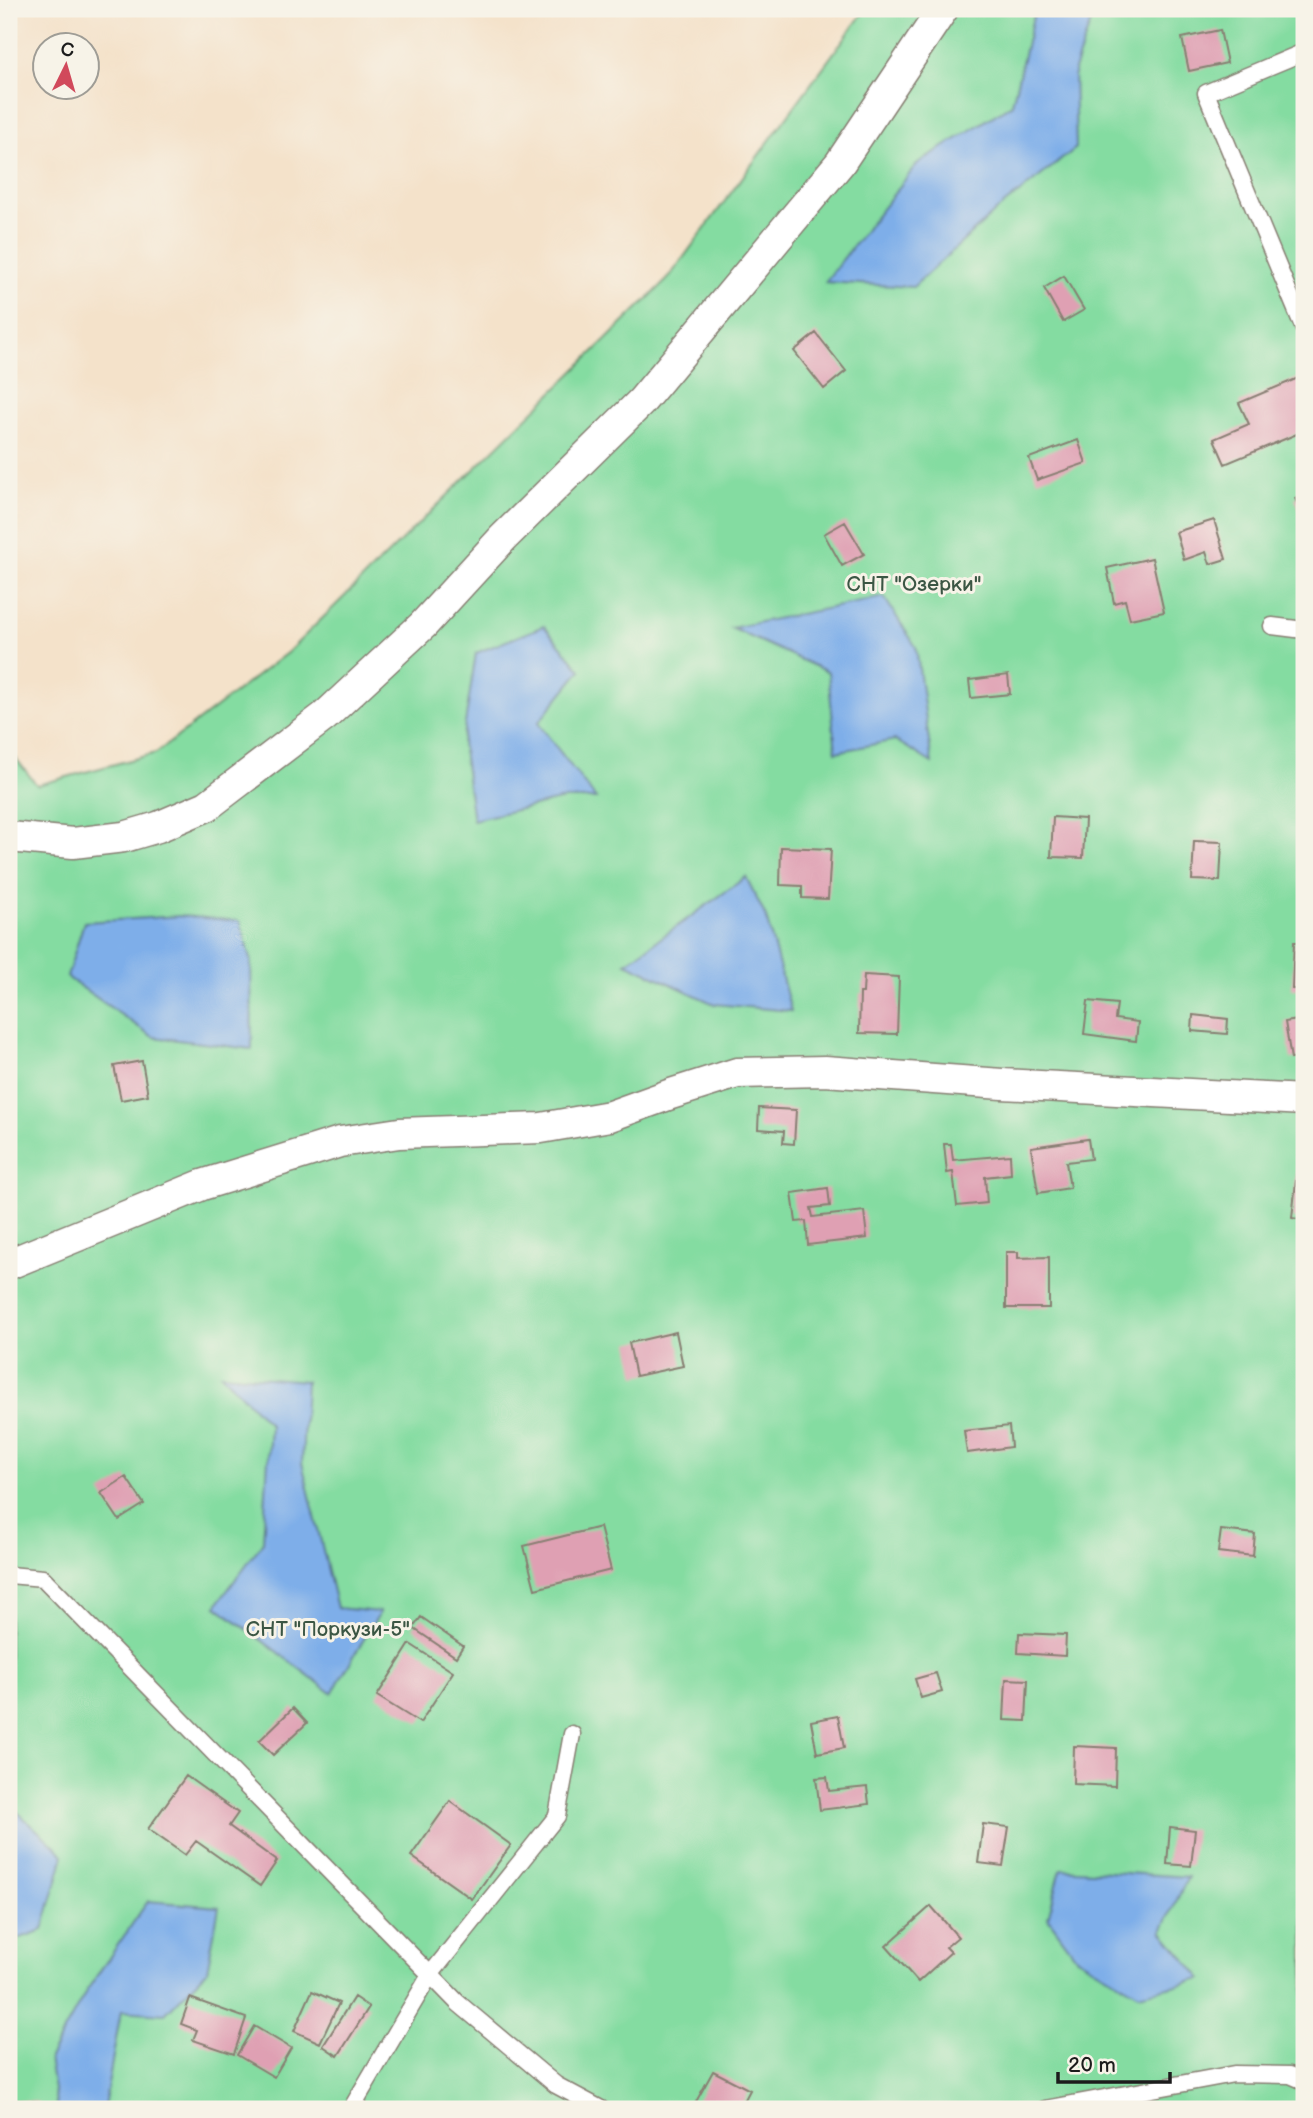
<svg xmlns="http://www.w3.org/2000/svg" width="1313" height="2118" viewBox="0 0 1313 2118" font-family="'Balsamiq Sans',sans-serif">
  <rect width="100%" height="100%" fill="#f7f3e8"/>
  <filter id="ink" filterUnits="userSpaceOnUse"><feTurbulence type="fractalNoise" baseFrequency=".0143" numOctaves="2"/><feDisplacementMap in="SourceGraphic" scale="14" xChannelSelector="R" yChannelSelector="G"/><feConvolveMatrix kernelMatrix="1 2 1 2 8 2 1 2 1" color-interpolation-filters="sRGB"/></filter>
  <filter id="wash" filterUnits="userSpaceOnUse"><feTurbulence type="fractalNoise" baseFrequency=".00686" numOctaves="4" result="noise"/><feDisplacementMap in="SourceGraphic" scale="28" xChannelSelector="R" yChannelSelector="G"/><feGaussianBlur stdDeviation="1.57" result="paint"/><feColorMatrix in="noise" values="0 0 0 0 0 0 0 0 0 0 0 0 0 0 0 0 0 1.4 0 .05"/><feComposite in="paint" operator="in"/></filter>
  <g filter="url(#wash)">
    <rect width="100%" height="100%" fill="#f4e2ca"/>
    <path fill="#84dca1" stroke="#507c5e" stroke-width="2" d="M 866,9 L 1304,9 L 1304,2109 L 9,2109 L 9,750 L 37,785 L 156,753 L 288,652 L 667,280 Z"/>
    <path fill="#7eaee9" stroke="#4d6582" stroke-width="2" d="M 1035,9 L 1103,9 L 1093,16 L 1074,70 L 1076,148 L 996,211 L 913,287 L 825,282 L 918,163 L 1012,104 Z
      M 884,597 L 916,647 L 932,763 L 895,740 L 836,752 L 828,672 L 731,628 Z
      M 544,626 L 581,670 L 538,723 L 596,799 L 564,799 L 473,820 L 462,743 L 476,653 Z
      M 746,877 L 766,917 L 791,1011 L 714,1004 L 626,963 Z
      M 181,916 L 240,921 L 251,960 L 252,1049 L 153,1037 L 67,977 L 84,922 Z
      M 221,1374 L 306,1381 L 302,1463 L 337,1608 L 380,1612 L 332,1693 L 216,1606 L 263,1542 L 270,1425 Z
      M 9,1807 L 12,1807 L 64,1855 L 43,1930 L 9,1942 Z
      M 1061,1869 L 1188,1877 L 1162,1931 L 1202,1979 L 1139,1994 L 1077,1958 L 1048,1918 Z
      M 148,1901 L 219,1907 L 207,1971 L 165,2014 L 121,2011 L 104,2107 L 100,2109 L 57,2109 L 49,2058 L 87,1990 Z"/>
    <g id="blocks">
      <path fill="#dfa0b3" d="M 1233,9 L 1254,9 L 1253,13 L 1233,12 Z
        M 1220,30 L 1227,63 L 1189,71 L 1182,38 Z
        M 1064,276 L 1084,310 L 1063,322 L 1044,288 Z
        M 816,333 L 846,371 L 824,389 L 794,351 Z
        M 1303,376 L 1304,431 L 1225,464 L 1214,439 L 1249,424 L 1239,403 Z
        M 1078,440 L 1086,463 L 1037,480 L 1029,458 Z
        M 1304,494 L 1304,520 L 1295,498 Z
        M 1214,520 L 1226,559 L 1210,564 L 1206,552 L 1184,560 L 1176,532 Z
        M 845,522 L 864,554 L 842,566 L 824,534 Z
        M 1152,558 L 1164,612 L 1130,619 L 1125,600 L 1114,603 L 1107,568 Z
        M 1008,675 L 1010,694 L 971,698 L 969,680 Z
        M 1053,817 L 1085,819 L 1083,858 L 1051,857 Z
        M 1194,841 L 1222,842 L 1220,881 L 1192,880 Z
        M 781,847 L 831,849 L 828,899 L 802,898 L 802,886 L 780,885 Z
        M 1294,942 L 1304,942 L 1304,989 L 1292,989 Z
        M 864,975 L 899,977 L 897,1034 L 859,1033 L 860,993 L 863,993 Z
        M 1088,1001 L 1117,1004 L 1115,1019 L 1138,1022 L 1136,1041 L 1084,1034 Z
        M 1193,1015 L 1228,1019 L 1227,1034 L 1192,1031 Z
        M 1304,1019 L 1304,1057 L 1291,1059 L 1285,1022 Z
        M 142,1061 L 148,1095 L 121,1100 L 114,1066 Z
        M 759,1108 L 796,1110 L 794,1144 L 783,1143 L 784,1131 L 758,1129 Z
        M 1088,1139 L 1091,1159 L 1066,1162 L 1070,1188 L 1038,1193 L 1031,1147 Z
        M 944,1144 L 951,1144 L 953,1160 L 1010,1155 L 1011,1174 L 985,1177 L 987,1203 L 957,1206 L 953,1172 L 947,1173 Z
        M 1299,1154 L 1304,1154 L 1304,1220 L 1292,1218 Z
        M 828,1188 L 830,1206 L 811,1208 L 813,1217 L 864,1211 L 867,1238 L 808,1245 L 806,1221 L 796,1222 L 792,1193 Z
        M 1006,1252 L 1018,1252 L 1018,1258 L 1049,1257 L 1049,1308 L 1006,1308 Z
        M 676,1332 L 683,1366 L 636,1376 L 629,1343 Z
        M 1009,1426 L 1011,1447 L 967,1453 L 964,1431 Z
        M 126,1477 L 144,1504 L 119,1520 L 101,1493 Z
        M 600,1527 L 611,1570 L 535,1589 L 524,1546 Z
        M 1221,1530 L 1255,1534 L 1253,1556 L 1218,1552 Z
        M 421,1617 L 463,1646 L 456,1657 L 413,1628 Z
        M 1019,1633 L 1066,1635 L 1065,1656 L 1018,1653 Z
        M 410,1644 L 453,1672 L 420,1723 L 377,1696 Z
        M 936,1673 L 942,1692 L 921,1698 L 915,1679 Z
        M 1006,1679 L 1028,1680 L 1026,1721 L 1004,1720 Z
        M 293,1708 L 307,1723 L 273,1755 L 259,1741 Z
        M 838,1716 L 844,1748 L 817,1753 L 811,1721 Z
        M 1074,1746 L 1116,1748 L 1115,1786 L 1073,1784 Z
        M 186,1776 L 238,1813 L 229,1826 L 277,1861 L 260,1886 L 196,1841 L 185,1855 L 148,1829 Z
        M 827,1777 L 829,1791 L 867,1787 L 869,1804 L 820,1810 L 816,1778 Z
        M 450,1801 L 511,1845 L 472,1899 L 411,1856 Z
        M 983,1824 L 1009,1827 L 1003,1866 L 978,1863 Z
        M 1170,1827 L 1195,1830 L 1191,1866 L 1167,1864 Z
        M 931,1906 L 958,1937 L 946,1947 L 951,1952 L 918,1982 L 886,1946 Z
        M 312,1991 L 339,2003 L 320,2043 L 294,2031 Z
        M 354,1997 L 369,2007 L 338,2056 L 323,2046 Z
        M 190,1998 L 246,2018 L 234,2054 L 193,2040 L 197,2030 L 181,2024 Z
        M 254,2026 L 291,2048 L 274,2077 L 237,2055 Z
        M 713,2071 L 750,2090 L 740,2109 L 692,2109 Z
        M 9,2100 L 39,2102 L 38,2109 L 9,2109 Z"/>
    </g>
  </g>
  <g filter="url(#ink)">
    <use href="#blocks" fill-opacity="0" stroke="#887f73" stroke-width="2"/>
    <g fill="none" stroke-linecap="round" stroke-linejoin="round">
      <g stroke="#887f73" stroke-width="19">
        <path id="lane" d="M 1304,52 L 1206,93 L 1304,329
          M 1272,626 L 1304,630
          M 9,1575 L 43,1578 L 458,2003 L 556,2085 L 601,2109
          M 351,2109 L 430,1975 L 557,1816 L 572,1734
          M 1045,2109 L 1234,2074 L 1290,2075 L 1304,2081"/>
      </g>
      <g stroke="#887f73" stroke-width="33">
        <path id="street" d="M 9,837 L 73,843 L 124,837 L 158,827 L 207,806 L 325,716 L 423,625 L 503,538 L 641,402 L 840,163 L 943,9
          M 9,1264 L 202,1185 L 340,1142 L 399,1133 L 541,1128 L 610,1116 L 671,1094 L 737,1073 L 825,1071 L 1002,1084 L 1304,1100"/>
      </g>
      <use href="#lane" stroke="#fff" stroke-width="16"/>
      <use href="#street" stroke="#fff" stroke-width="30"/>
    </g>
  </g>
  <g text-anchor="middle" stroke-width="6" stroke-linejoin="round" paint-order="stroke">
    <g font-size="21" fill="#3b5644" stroke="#f7f3e8">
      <text x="914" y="591">СНТ "Озерки"</text>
      <text x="328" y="1636">СНТ "Поркузи-5"</text>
    </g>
  </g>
  <rect width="1313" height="2118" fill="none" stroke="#f7f3e8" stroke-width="35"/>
  <g transform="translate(66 66) rotate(5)"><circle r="33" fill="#f7f3e8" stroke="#9f9d96" stroke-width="2"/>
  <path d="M0-5L12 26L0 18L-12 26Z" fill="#d1495b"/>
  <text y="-10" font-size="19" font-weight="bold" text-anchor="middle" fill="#1c1c1c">С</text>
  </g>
  <path d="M1058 2072v10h112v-10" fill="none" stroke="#1c1c1c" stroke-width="3.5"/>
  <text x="1068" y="2072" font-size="21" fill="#1c1c1c" stroke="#f7f3e8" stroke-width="5" paint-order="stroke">20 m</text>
</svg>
